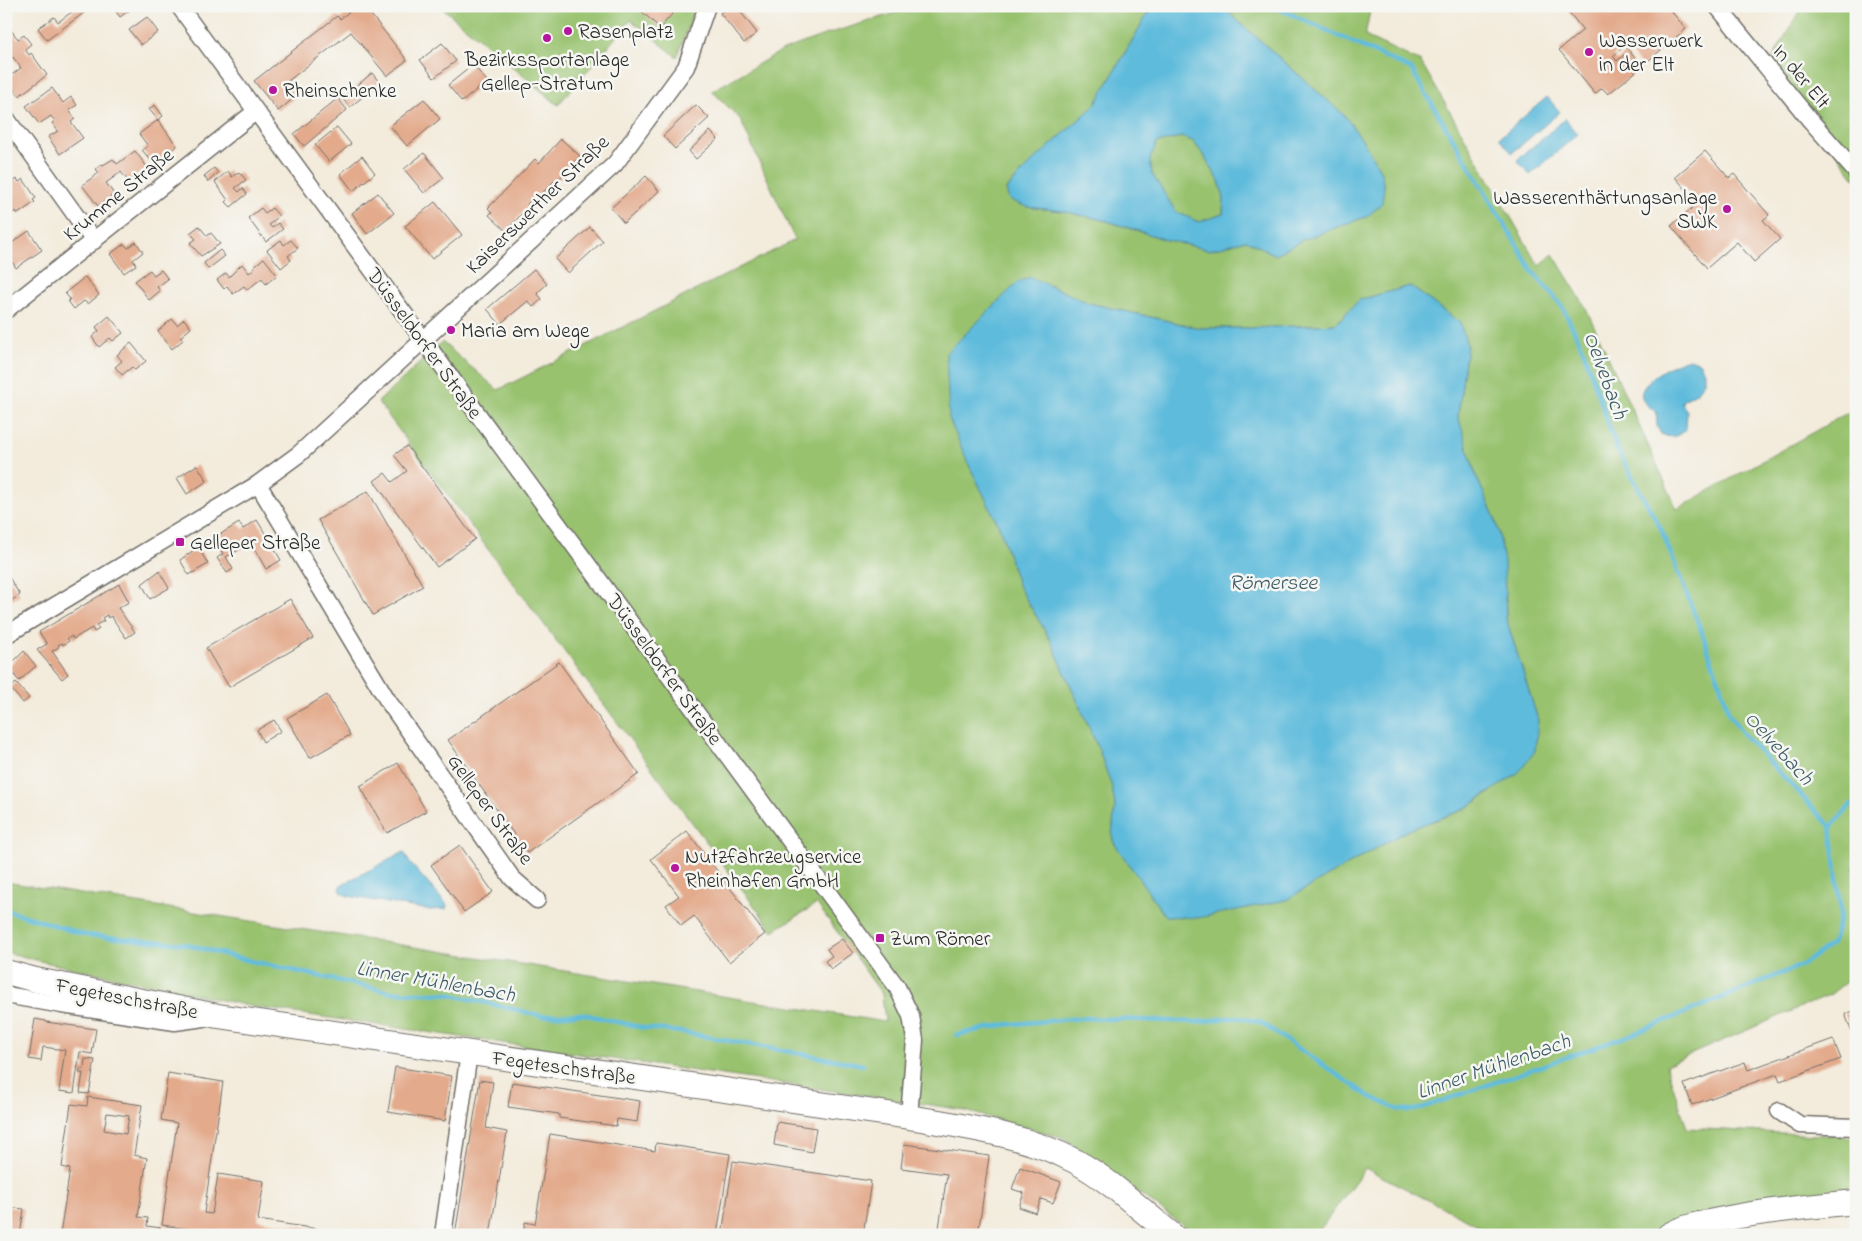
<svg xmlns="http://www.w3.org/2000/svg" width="1862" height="1241" viewBox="0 0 1862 1241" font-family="'Indie Flower',sans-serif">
  <rect width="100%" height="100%" fill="#f6f6f2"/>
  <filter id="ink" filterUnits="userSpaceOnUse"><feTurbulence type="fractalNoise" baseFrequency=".02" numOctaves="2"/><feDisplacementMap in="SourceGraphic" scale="10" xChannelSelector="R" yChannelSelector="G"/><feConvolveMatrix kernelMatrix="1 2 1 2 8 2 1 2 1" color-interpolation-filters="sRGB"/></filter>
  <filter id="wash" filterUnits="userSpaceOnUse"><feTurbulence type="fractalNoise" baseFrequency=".0096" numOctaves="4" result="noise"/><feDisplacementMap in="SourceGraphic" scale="20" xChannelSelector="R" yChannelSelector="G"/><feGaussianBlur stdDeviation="1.12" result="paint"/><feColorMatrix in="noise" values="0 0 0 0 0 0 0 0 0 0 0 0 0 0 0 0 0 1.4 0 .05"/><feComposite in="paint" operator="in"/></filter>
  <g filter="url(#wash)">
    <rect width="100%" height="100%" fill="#f3ebdb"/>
    <path fill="#98c26e" stroke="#62764c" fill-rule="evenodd" d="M 440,6 L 696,6 L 677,57 L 631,20 L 558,105 Z
      M 936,6 L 1152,6 L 1095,105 L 1031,163 L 1006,189 L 1009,200 L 1027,207 L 1062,211 L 1107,221 L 1167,240 L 1210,250 L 1246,240 L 1276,255 L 1302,240 L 1368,216 L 1381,172 L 1363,141 L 1344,115 L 1221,6 L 1371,6 L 1365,36 L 1421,62 L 1539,266 L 1553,254 L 1585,306 L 1677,509 L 1856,408 L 1856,865 L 1853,867 L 1856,876 L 1856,971 L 1851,978 L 1831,994 L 1666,1065 L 1687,1128 L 1856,1137 L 1856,1195 L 1678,1222 L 1651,1235 L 1497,1235 L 1365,1168 L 1316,1235 L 1196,1235 L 1064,1138 L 958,1109 L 254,1007 L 44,962 L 6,952 L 6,882 L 885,1022 L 882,994 L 817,904 L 773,931 L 378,402 L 442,342 L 498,390 L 795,240 L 740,119 L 712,91 L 781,51 L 824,35 L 908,9 ZM 1030,277 L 1089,303 L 1199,328 L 1252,328 L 1336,324 L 1359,300 L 1410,286 L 1460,323 L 1467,345 L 1458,416 L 1476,476 L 1494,516 L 1499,533 L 1506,600 L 1506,618 L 1538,720 L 1490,793 L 1463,810 L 1408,830 L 1286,900 L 1114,843 L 1112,836 L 1115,805 L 1112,787 L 1099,750 L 1051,641 L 1019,587 L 999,526 L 967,461 L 949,418 Z
      M 1802,6 L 1856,6 L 1856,180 L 1771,61 Z
      M 1181,137 L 1193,141 L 1205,157 L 1219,181 L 1224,198 L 1223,214 L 1199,222 L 1176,212 L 1152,174 L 1150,159 L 1157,143 Z"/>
    <path fill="#5ebbdc" stroke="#447384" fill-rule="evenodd" d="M 1152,6 L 1221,6 L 1344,115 L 1363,141 L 1381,172 L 1384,187 L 1382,203 L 1368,216 L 1302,240 L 1276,255 L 1246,240 L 1210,250 L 1167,240 L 1107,221 L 1062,211 L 1027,207 L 1009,200 L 1006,190 L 1031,163 L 1095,105 ZM 1181,137 L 1193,141 L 1205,157 L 1219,181 L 1224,198 L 1223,214 L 1199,222 L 1176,212 L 1152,174 L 1150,159 L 1157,143 Z
      M 1547,97 L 1560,112 L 1512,153 L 1499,138 Z
      M 1565,119 L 1578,134 L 1530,175 L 1517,160 Z
      M 1030,277 L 1089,303 L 1199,328 L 1252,328 L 1336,324 L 1359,300 L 1410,286 L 1460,323 L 1467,345 L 1458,416 L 1476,476 L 1494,516 L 1499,533 L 1504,562 L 1506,618 L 1538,720 L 1535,751 L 1518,773 L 1463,810 L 1408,830 L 1286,900 L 1198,918 L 1165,916 L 1114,843 L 1112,836 L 1115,805 L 1112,787 L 1099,750 L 1051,641 L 1019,587 L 999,526 L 967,461 L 949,418 L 946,353 L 1018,282 Z
      M 1690,359 L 1700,363 L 1704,372 L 1704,382 L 1696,393 L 1682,401 L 1682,404 L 1687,411 L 1686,429 C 1677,437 1672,439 1661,434 L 1657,426 L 1656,411 C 1616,392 1670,363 1690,359 Z
      M 404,852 L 410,863 L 447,905 L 446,909 L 429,910 L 348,896 L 342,893 L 340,889 L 341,885 Z"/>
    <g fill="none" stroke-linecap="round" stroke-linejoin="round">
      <path stroke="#5ebbdc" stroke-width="4.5" d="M 1273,6 L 1411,69 L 1533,272 L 1562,306 L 1582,347 L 1617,449 L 1661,529 L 1702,633 L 1720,684 L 1729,714 L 1744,735 L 1831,827
        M 6,910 L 85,935 L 184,944 L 251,961 L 390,992 L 448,994 L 542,1016 L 583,1014 L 644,1028 L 681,1032 L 863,1065
        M 956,1035 L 1002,1025 L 1082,1018 L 1197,1022 L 1237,1017 L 1260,1022 L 1367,1095 L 1399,1110 L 1416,1110 L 1633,1034 L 1802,965 L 1832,944 L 1841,914 L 1831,827 L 1850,806 L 1856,804"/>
    </g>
    <g id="blocks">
      <path fill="#e3aa8c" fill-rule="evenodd" d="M 80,6 L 85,12 L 47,40 L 38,28 L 54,17 L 58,22 Z
        M 112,6 L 135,6 L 120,17 Z
        M 356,6 L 364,6 L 407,60 L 387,76 L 351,32 L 288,81 L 299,94 L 278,111 L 254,81 L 337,16 L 340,19 Z
        M 643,6 L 679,6 L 660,28 L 640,10 Z
        M 729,6 L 736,6 L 757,33 L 744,43 L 720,13 Z
        M 762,6 L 777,6 L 768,13 Z
        M 1564,6 L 1667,6 L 1686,29 L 1642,66 L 1625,46 L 1613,56 L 1617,61 L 1625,54 L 1638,70 L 1608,94 L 1602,88 L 1595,94 L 1559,50 L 1583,30 Z
        M 147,17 L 158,32 L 141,45 L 129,30 Z
        M 11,30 L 18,39 L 24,35 L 31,44 L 25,49 L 29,55 L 31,53 L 47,75 L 19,96 L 6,79 L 21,68 L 13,57 L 6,62 L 6,34 Z
        M 442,43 L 456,61 L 434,78 L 420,60 Z
        M 473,65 L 487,81 L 462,102 L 448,85 Z
        M 372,73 L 380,83 L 350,107 L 342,98 Z
        M 52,88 L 63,103 L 71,97 L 77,105 L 69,110 L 75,119 L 71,122 L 83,138 L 60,154 L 48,137 L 58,131 L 52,123 L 55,121 L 51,116 L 39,124 L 26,106 Z
        M 338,98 L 347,110 L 304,146 L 294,134 Z
        M 424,99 L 440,119 L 407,146 L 390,126 Z
        M 155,105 L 163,116 L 158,120 L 149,109 Z
        M 696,105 L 709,118 L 675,149 L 663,136 Z
        M 158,120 L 177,146 L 153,163 L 142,150 L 148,146 L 139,134 Z
        M 337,127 L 351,144 L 329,162 L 315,145 Z
        M 710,131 L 718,139 L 696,159 L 689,151 Z
        M 561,139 L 580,156 L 558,180 L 556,179 L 533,203 L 530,201 L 527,204 L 529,206 L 506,231 L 489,215 L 492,212 L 488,208 L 535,159 L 539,163 Z
        M 135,151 L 148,168 L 129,182 L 121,172 L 106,183 L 114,194 L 98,206 L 82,185 L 99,173 L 96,169 L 102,164 L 103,165 L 113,159 L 117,164 Z
        M 1705,151 L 1729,178 L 1734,174 L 1769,215 L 1763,220 L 1780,239 L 1754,262 L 1737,242 L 1707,268 L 1671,226 L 1698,203 L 1675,177 Z
        M 424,153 L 444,178 L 424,193 L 404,169 Z
        M 362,156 L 375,173 L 353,191 L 340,174 Z
        M 214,168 L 218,173 L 208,182 L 204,176 Z
        M 228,171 L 232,177 L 239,172 L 246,180 L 235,188 L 239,192 L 243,188 L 247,194 L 231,207 L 226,202 L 228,200 L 215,182 Z
        M 646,176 L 659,191 L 624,223 L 611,208 Z
        M 17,179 L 19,182 L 23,179 L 36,198 L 33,200 L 35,202 L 18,214 L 16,211 L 12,213 L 6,206 L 6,187 Z
        M 378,193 L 394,213 L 367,234 L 352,213 Z
        M 435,202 L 462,235 L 432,259 L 405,226 Z
        M 261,208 L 265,213 L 272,208 L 279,216 L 269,225 L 272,228 L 278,223 L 283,229 L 266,242 L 248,218 Z
        M 199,226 L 207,236 L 211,233 L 220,244 L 201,256 L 190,243 L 196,239 L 190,233 Z
        M 590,227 L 603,241 L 568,273 L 555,259 Z
        M 29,231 L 42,250 L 16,268 L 8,255 L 6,256 L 6,247 Z
        M 281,240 L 284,245 L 291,240 L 298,248 L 288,256 L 291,260 L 281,268 L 267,250 Z
        M 136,242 L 143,252 L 133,260 L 136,265 L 124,273 L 110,254 L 124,244 L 128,248 Z
        M 220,250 L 225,256 L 208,269 L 204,263 Z
        M 264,258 L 277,275 L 266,284 L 262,278 L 247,290 L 244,286 L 233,294 L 227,286 L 224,289 L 217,280 L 226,273 L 229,277 L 242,264 L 249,273 L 254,269 L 253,267 Z
        M 534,269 L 547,284 L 537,293 L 542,299 L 533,307 L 528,301 L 500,324 L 487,309 Z
        M 150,270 L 154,275 L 161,270 L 168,279 L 157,287 L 160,291 L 149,300 L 135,281 Z
        M 85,277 L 99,295 L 88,304 L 84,301 L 74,309 L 68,301 L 70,299 L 65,293 Z
        M 109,316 L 123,333 L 113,341 L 110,338 L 99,347 L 92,337 L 99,331 L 96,327 Z
        M 172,319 L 177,325 L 184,319 L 191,328 L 180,337 L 183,340 L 172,349 L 158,331 Z
        M 131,343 L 146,361 L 135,370 L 132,367 L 122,375 L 115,367 L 122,361 L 117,355 Z
        M 407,446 L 475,539 L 437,567 L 374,481 L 385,473 L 392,482 L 407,471 L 394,455 Z
        M 197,465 L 207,481 L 187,494 L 177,478 Z
        M 368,491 L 423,586 L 373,615 L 318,520 Z
        M 257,520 L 281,560 L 266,569 L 251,543 L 226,557 L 233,569 L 227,573 L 217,558 L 223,554 L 214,538 L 239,523 L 243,529 Z
        M 198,547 L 208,564 L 189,575 L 180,560 Z
        M 159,571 L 169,588 L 150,599 L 142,584 Z
        M 8,576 L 20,595 L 6,604 L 6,578 Z
        M 119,584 L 129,602 L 118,608 L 135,632 L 126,638 L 111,616 L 108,618 L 107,615 L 102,618 L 104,621 L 96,625 L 99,629 L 94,632 L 92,628 L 73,639 L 72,636 L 67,639 L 69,641 L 63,645 L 62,643 L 58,645 L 59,647 L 52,651 L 68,674 L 62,679 L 37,650 L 47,644 L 39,632 Z
        M 290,599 L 313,638 L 229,687 L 206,648 Z
        M 24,651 L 36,666 L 19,681 L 8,667 Z
        M 559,662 L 639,774 L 527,853 L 448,740 Z
        M 16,683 L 29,698 L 23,703 L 10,688 Z
        M 327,695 L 350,735 L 310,758 L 287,718 Z
        M 274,720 L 281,731 L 263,742 L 257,730 Z
        M 398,763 L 426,811 L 387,833 L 360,786 Z
        M 687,831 L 765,934 L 729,962 L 694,916 L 681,926 L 666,905 L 679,896 L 651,859 Z
        M 460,845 L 493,892 L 464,912 L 431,865 Z
        M 842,939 L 853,953 L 831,969 L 825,961 L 832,956 L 827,949 Z
        M 1856,1010 L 1856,1037 L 1854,1038 L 1845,1014 Z
        M 35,1019 L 46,1021 L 46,1022 L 96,1029 L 92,1054 L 80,1052 L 74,1093 L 59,1091 L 65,1050 L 43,1047 L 41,1061 L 29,1059 Z
        M 1833,1039 L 1841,1059 L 1780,1081 L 1777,1074 L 1692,1105 L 1684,1084 L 1745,1062 L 1748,1070 Z
        M 85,1059 L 95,1060 L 89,1094 L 80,1093 L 83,1073 L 79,1073 L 80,1069 L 84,1069 Z
        M 395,1067 L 452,1076 L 445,1121 L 388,1112 Z
        M 168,1073 L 223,1082 L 204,1213 L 212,1214 L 218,1174 L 264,1181 L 258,1220 L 318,1229 L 317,1235 L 200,1235 L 201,1231 L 162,1225 L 177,1123 L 161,1120 Z
        M 480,1080 L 493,1082 L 486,1128 L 507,1132 L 490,1235 L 455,1235 Z
        M 512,1082 L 640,1101 L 637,1122 L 617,1119 L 616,1126 L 559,1118 L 559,1114 L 508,1107 Z
        M 88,1097 L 142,1105 L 134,1155 L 147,1158 L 138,1217 L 148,1218 L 147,1226 L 161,1228 L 160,1235 L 60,1235 L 70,1169 L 62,1167 L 71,1104 L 87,1106 ZM 107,1113 L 129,1116 L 126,1134 L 104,1130 Z
        M 777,1122 L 816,1128 L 812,1152 L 774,1145 Z
        M 550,1134 L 655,1151 L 656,1143 L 730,1154 L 717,1235 L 523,1235 L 525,1222 L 535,1224 Z
        M 904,1144 L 989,1156 L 978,1235 L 938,1235 L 947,1174 L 901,1168 Z
        M 733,1161 L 871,1181 L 863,1235 L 722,1235 Z
        M 1020,1167 L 1061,1182 L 1053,1203 L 1041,1199 L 1036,1213 L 1019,1207 L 1024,1193 L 1012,1189 Z
        M 6,1207 L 24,1209 L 20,1235 L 6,1234 Z"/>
    </g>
  </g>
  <g filter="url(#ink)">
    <use href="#blocks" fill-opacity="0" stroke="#716e69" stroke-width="1"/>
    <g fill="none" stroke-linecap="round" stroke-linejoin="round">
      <g stroke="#716e69" stroke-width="19">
        <path id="minor" d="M 179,6 L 897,987 L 911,1016 L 915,1040 L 909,1117
          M 1717,6 L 1810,120 L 1856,172
          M 6,118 L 94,241
          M 6,310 L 255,112
          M 258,484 L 388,701 L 512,878 L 537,900
          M 6,635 L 258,484 L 299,454 L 615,164 L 686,67 L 707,6
          M 6,995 L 62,1005 L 175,1022 L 204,1018
          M 1779,1111 L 1800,1125 L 1856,1127
          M 443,1235 L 469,1053"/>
      </g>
      <g stroke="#716e69" stroke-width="26">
        <path id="secondary" d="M 6,972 L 36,980 L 218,1016 L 909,1117 C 966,1127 1023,1134 1075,1161 C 1110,1180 1141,1210 1172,1235
          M 1669,1235 C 1687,1225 1709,1222 1729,1218 C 1771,1210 1813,1206 1856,1202"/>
      </g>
      <use href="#minor" stroke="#fff" stroke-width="16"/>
      <use href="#secondary" stroke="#fff" stroke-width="24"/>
    </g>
  </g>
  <g fill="#b5179e" stroke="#f6f6f2" stroke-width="2">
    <circle cx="568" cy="31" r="5"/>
    <circle cx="547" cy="38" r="5"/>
    <circle cx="1589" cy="52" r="5"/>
    <circle cx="273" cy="90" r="5"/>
    <circle cx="1727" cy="209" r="5"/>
    <circle cx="451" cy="330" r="5"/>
    <rect x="175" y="537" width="10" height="10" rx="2.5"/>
    <circle cx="675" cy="868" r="5"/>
    <rect x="875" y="933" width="10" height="10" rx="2.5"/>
  </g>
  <g text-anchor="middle" stroke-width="5" stroke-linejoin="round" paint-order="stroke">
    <g font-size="21" fill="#2b2b2b" stroke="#f6f6f2" text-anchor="start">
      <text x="578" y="38">Rasenplatz</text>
      <text x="1599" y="47">Wasserwerk<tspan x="1599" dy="24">in der Elt</tspan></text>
      <text x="547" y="66" text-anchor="middle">Bezirkssportanlage<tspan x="547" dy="24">Gellep-Stratum</tspan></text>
      <text x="283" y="97">Rheinschenke</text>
      <text x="1717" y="204" text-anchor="end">Wasserenthärtungsanlage<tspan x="1717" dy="24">SWK</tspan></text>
      <text x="461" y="337">Maria am Wege</text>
      <text x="190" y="549">Gelleper Straße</text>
      <text x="685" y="863">Nutzfahrzeugservice<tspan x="685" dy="24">Rheinhafen GmbH</tspan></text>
      <text x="890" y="945">Zum Römer</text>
    </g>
    <g font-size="21" fill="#2b2b2b" stroke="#f6f6f2">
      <text transform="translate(1802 76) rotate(50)" y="7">In der Elt</text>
      <text transform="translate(118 194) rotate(-39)" y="7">Krumme Straße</text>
      <text transform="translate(537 204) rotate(-44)" y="7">Kaiserswerther Straße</text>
      <text transform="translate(425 343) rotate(54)" y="7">Düsseldorfer Straße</text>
      <text transform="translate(665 669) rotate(54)" y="7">Düsseldorfer Straße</text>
      <text transform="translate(491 809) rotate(54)" y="7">Gelleper Straße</text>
      <text transform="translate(127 998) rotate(11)" y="7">Fegeteschstraße</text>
      <text transform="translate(564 1067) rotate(8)" y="7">Fegeteschstraße</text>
    </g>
    <g font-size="22" font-style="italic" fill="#3d5d69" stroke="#f6f6f2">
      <text transform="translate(1607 375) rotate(70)" y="8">Oelvebach</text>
      <text x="1273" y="589">Römersee</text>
      <text transform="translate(1780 747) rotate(48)" y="8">Oelvebach</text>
      <text transform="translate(436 980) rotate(10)" y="8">Linner Mühlenbach</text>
      <text transform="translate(1493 1065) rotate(-19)" y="8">Linner Mühlenbach</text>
    </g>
  </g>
  <rect width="1862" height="1241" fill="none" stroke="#f6f6f2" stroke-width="25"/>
</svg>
